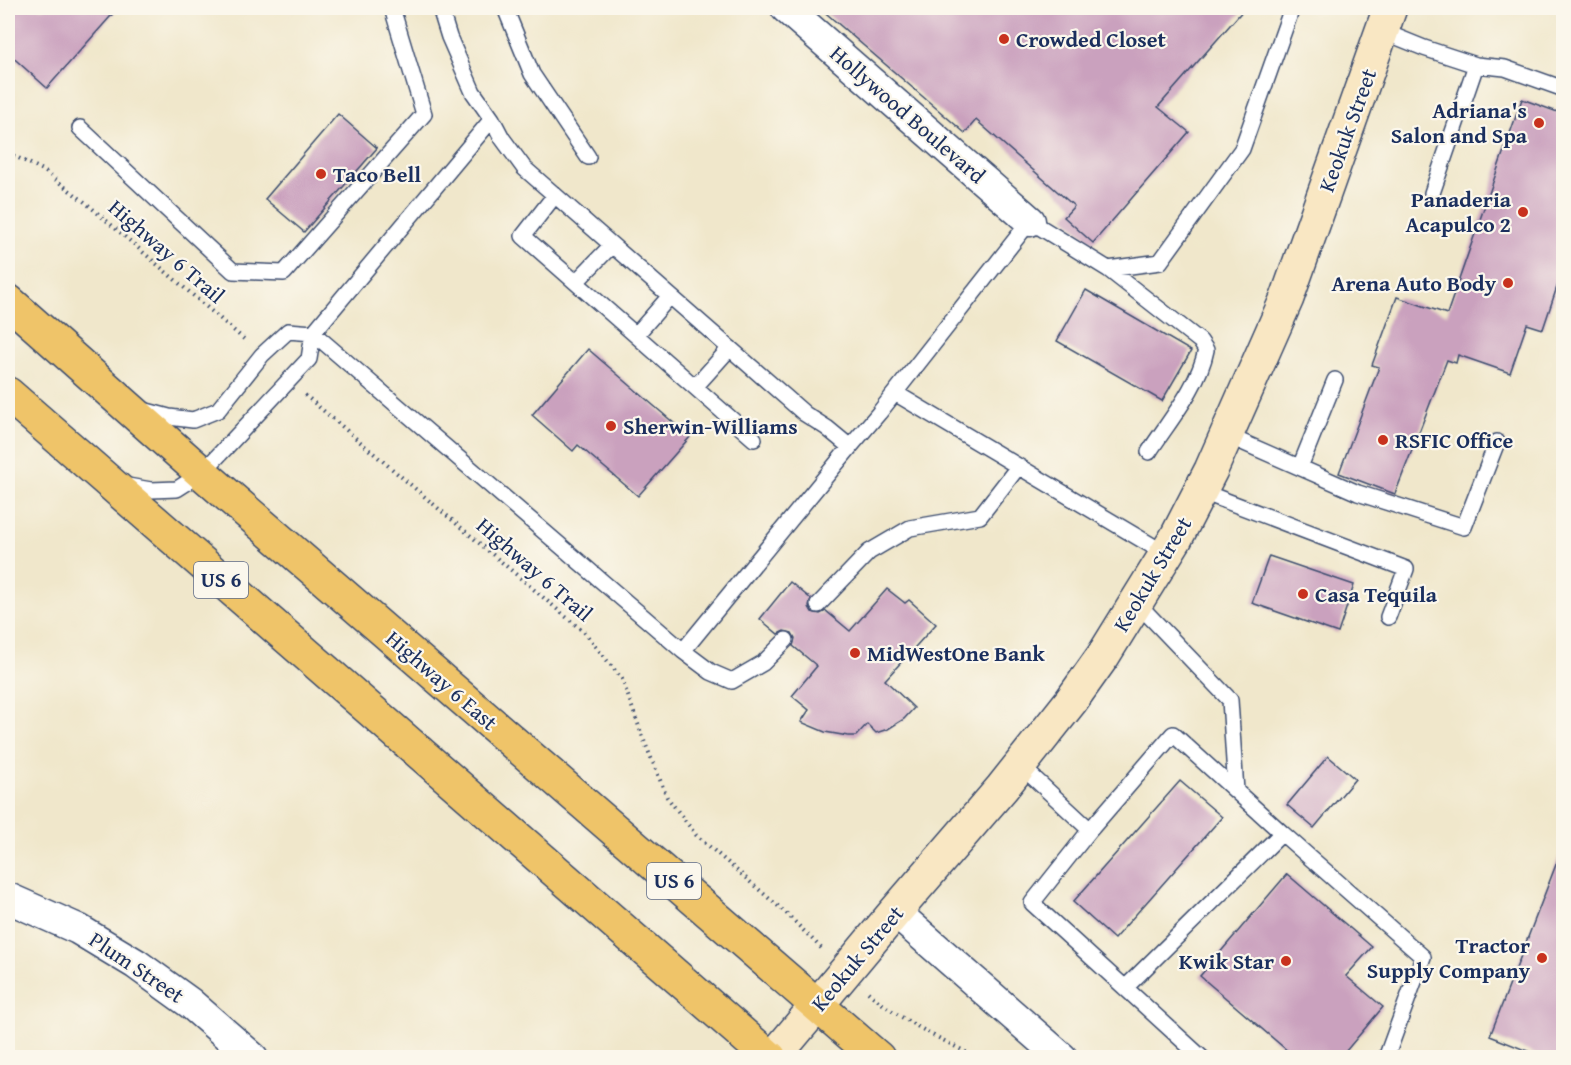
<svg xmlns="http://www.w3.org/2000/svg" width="1571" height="1065" viewBox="0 0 1571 1065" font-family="'Gentium Book Plus',serif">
  <rect width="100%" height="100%" fill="#fbf7ec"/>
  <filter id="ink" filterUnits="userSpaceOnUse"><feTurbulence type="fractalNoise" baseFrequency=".0167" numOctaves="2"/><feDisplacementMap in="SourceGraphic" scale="12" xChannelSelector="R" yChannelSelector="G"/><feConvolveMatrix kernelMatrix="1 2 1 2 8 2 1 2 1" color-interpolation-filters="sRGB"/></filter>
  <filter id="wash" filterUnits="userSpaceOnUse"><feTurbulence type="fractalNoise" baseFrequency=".008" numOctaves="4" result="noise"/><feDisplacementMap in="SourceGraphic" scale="24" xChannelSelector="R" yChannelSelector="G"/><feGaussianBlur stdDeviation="1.35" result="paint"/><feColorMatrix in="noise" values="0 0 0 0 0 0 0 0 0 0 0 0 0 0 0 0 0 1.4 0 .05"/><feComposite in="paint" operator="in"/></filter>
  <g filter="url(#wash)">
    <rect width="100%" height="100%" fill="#f0e7cb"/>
    <g id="blocks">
      <path fill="#caa1be" d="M 8,8 L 118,8 L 47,88 L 8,53 Z
        M 820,8 L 1245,8 L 1158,107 L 1189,132 L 1093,243 L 1064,217 L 1074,206 L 976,120 L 965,133 Z
        M 1522,99 L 1563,114 L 1563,269 L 1543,329 L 1527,324 L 1510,373 L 1458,355 L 1456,363 L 1447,360 L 1395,494 L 1339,473 L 1379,367 L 1372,365 L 1397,297 L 1447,314 Z
        M 338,114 L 377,148 L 304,232 L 265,199 Z
        M 1086,290 L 1191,351 L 1162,401 L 1057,341 Z
        M 588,349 L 690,437 L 638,496 L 578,445 L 573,451 L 532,415 Z
        M 1269,556 L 1354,585 L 1338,633 L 1252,603 Z
        M 790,582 L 811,599 L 809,607 L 812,612 L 820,614 L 826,611 L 850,631 L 887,589 L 905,603 L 909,600 L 936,624 L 885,680 L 914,708 L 904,719 L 888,729 L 876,733 L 867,724 L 856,736 L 848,736 L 825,732 L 801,722 L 809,710 L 792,696 L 817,666 L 793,646 L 795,638 L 792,633 L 784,631 L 778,634 L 760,619 Z
        M 1328,756 L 1355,779 L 1314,828 L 1287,805 Z
        M 1180,781 L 1222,817 L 1114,939 L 1073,902 Z
        M 1562,849 L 1563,849 L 1563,1058 L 1545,1058 L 1490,1036 Z
        M 1287,874 L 1372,947 L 1346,976 L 1383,1007 L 1340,1058 L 1296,1058 L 1200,976 Z"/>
    </g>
  </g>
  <g filter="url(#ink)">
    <use href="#blocks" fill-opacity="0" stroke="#3b4b6e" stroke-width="1.5"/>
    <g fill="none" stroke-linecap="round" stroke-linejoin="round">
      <g stroke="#3b4b6e" stroke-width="18">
        <path id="lane" d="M 440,8 L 449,37 L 473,92 L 492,119 L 502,138 L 524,168 L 805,414 L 827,428 L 850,447 L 879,413 L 1030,221 L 1108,269 L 1160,262 L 1242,149 L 1292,8
          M 505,8 L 532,74 L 588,157
          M 1382,31 L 1424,48 L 1476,65 L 1432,193
          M 1476,65 L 1505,68 L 1564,89
          M 80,128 L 233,271 L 284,273 L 424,114 L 392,8
          M 555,195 L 523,236 L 754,439
          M 1108,269 L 1200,341 L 1206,350 C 1199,386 1169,421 1149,452
          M 576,282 L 612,245
          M 636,335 L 670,296
          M 695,387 L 730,348
          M 895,393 L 1166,554
          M 143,410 L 169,417 L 193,420 L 218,410 L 262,355 L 288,331 L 313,333 L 683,651 L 850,447
          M 1226,435 L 1358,493 L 1464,527 L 1497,442
          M 1300,467 L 1335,380
          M 122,485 L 151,490 L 177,489 L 202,473 L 309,359 L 313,333 L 492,119
          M 1200,491 L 1406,569 L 1388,617
          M 1136,602 L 1230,700 L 1236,791
          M 818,605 L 869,552 L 910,528 L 980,516 L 1018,467
          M 683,651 L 711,672 L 732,681 L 763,663 L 786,640
          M 1020,765 L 1090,830 L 1032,903 L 1202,1058
          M 1090,830 L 1173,734 L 1282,833 L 1125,988
          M 1282,833 L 1423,957 L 1386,1058"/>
      </g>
      <g stroke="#3b4b6e" stroke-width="33">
        <path id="street" d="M 786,8 L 1030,221
          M 8,898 L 78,929 L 136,964 L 190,1003 L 253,1058
          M 895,912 L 1062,1058"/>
      </g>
      <g stroke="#3b4b6e" stroke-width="36">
        <path id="secondary" d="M 773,1058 L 895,912 L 1002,788 L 1071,701 L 1103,656 L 1176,538 L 1211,470 L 1287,298 L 1390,8"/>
      </g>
      <g stroke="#3b4b6e" stroke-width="36">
        <path id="primary" d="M 8,301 L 202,473 L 878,1058
          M 8,394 L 770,1058"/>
      </g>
      <path stroke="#3b4b6e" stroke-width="4" stroke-dasharray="1.5 4.5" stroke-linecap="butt" d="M 8,153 L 43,170 L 86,203 L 246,341
        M 305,395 L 585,633 L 622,679 L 643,738 L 667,797 L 696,835 L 786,913 L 823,950
        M 868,992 C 899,1020 940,1038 977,1058"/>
      <use href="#lane" stroke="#fff" stroke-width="15"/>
      <use href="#street" stroke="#fff" stroke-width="30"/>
      <use href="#secondary" stroke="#f9e7c3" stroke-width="33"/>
      <use href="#primary" stroke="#efc469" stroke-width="33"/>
    </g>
  </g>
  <g fill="#c8321e" stroke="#fbf7ec" stroke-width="2">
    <circle cx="1004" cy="39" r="6"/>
    <circle cx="1539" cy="123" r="6"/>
    <circle cx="321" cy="174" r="6"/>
    <circle cx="1523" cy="212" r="6"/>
    <circle cx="1508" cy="283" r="6"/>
    <circle cx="611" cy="426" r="6"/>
    <circle cx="1383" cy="440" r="6"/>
    <circle cx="1303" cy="594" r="6"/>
    <circle cx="855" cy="653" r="6"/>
    <circle cx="1542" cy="958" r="6"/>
    <circle cx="1286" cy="961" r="6"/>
  </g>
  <g text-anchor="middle" stroke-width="4.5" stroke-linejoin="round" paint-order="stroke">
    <g fill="#fbf7ec" stroke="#5e6b89" stroke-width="1.5">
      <rect x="194" y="562" width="54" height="36" rx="4.5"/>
      <rect x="647" y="863" width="54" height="36" rx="4.5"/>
    </g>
    <g font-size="21" font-weight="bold" fill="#1b2f5e">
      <text x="221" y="587">US 6</text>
      <text x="674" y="888">US 6</text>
    </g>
    <g font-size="22" font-weight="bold" fill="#1b2f5e" stroke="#fbf7ec" text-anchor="start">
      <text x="1016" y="47">Crowded Closet</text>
      <text x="1527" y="118" text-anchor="end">Adriana's<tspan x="1527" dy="25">Salon and Spa</tspan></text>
      <text x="333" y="182">Taco Bell</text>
      <text x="1511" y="207" text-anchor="end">Panaderia<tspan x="1511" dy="25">Acapulco 2</tspan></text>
      <text x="1496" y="291" text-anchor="end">Arena Auto Body</text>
      <text x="623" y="434">Sherwin-Williams</text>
      <text x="1395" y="448">RSFIC Office</text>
      <text x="1315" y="602">Casa Tequila</text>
      <text x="867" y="661">MidWestOne Bank</text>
      <text x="1530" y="953" text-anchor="end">Tractor<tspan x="1530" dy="25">Supply Company</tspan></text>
      <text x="1274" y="969" text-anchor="end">Kwik Star</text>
    </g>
    <g font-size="22" fill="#1b2f5e" stroke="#fbf7ec">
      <text transform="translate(908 114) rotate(41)" y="8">Hollywood Boulevard</text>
      <text transform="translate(1347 130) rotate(-70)" y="8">Keokuk Street</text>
      <text transform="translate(167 251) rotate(41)" y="8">Highway 6 Trail</text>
      <text transform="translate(535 569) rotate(41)" y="8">Highway 6 Trail</text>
      <text transform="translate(1152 574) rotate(-59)" y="8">Keokuk Street</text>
      <text transform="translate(442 680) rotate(41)" y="8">Highway 6 East</text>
      <text transform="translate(857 958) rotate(-50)" y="8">Keokuk Street</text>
      <text transform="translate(137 967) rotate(34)" y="8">Plum Street</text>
    </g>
  </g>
  <rect width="1571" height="1065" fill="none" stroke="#fbf7ec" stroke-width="30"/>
</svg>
